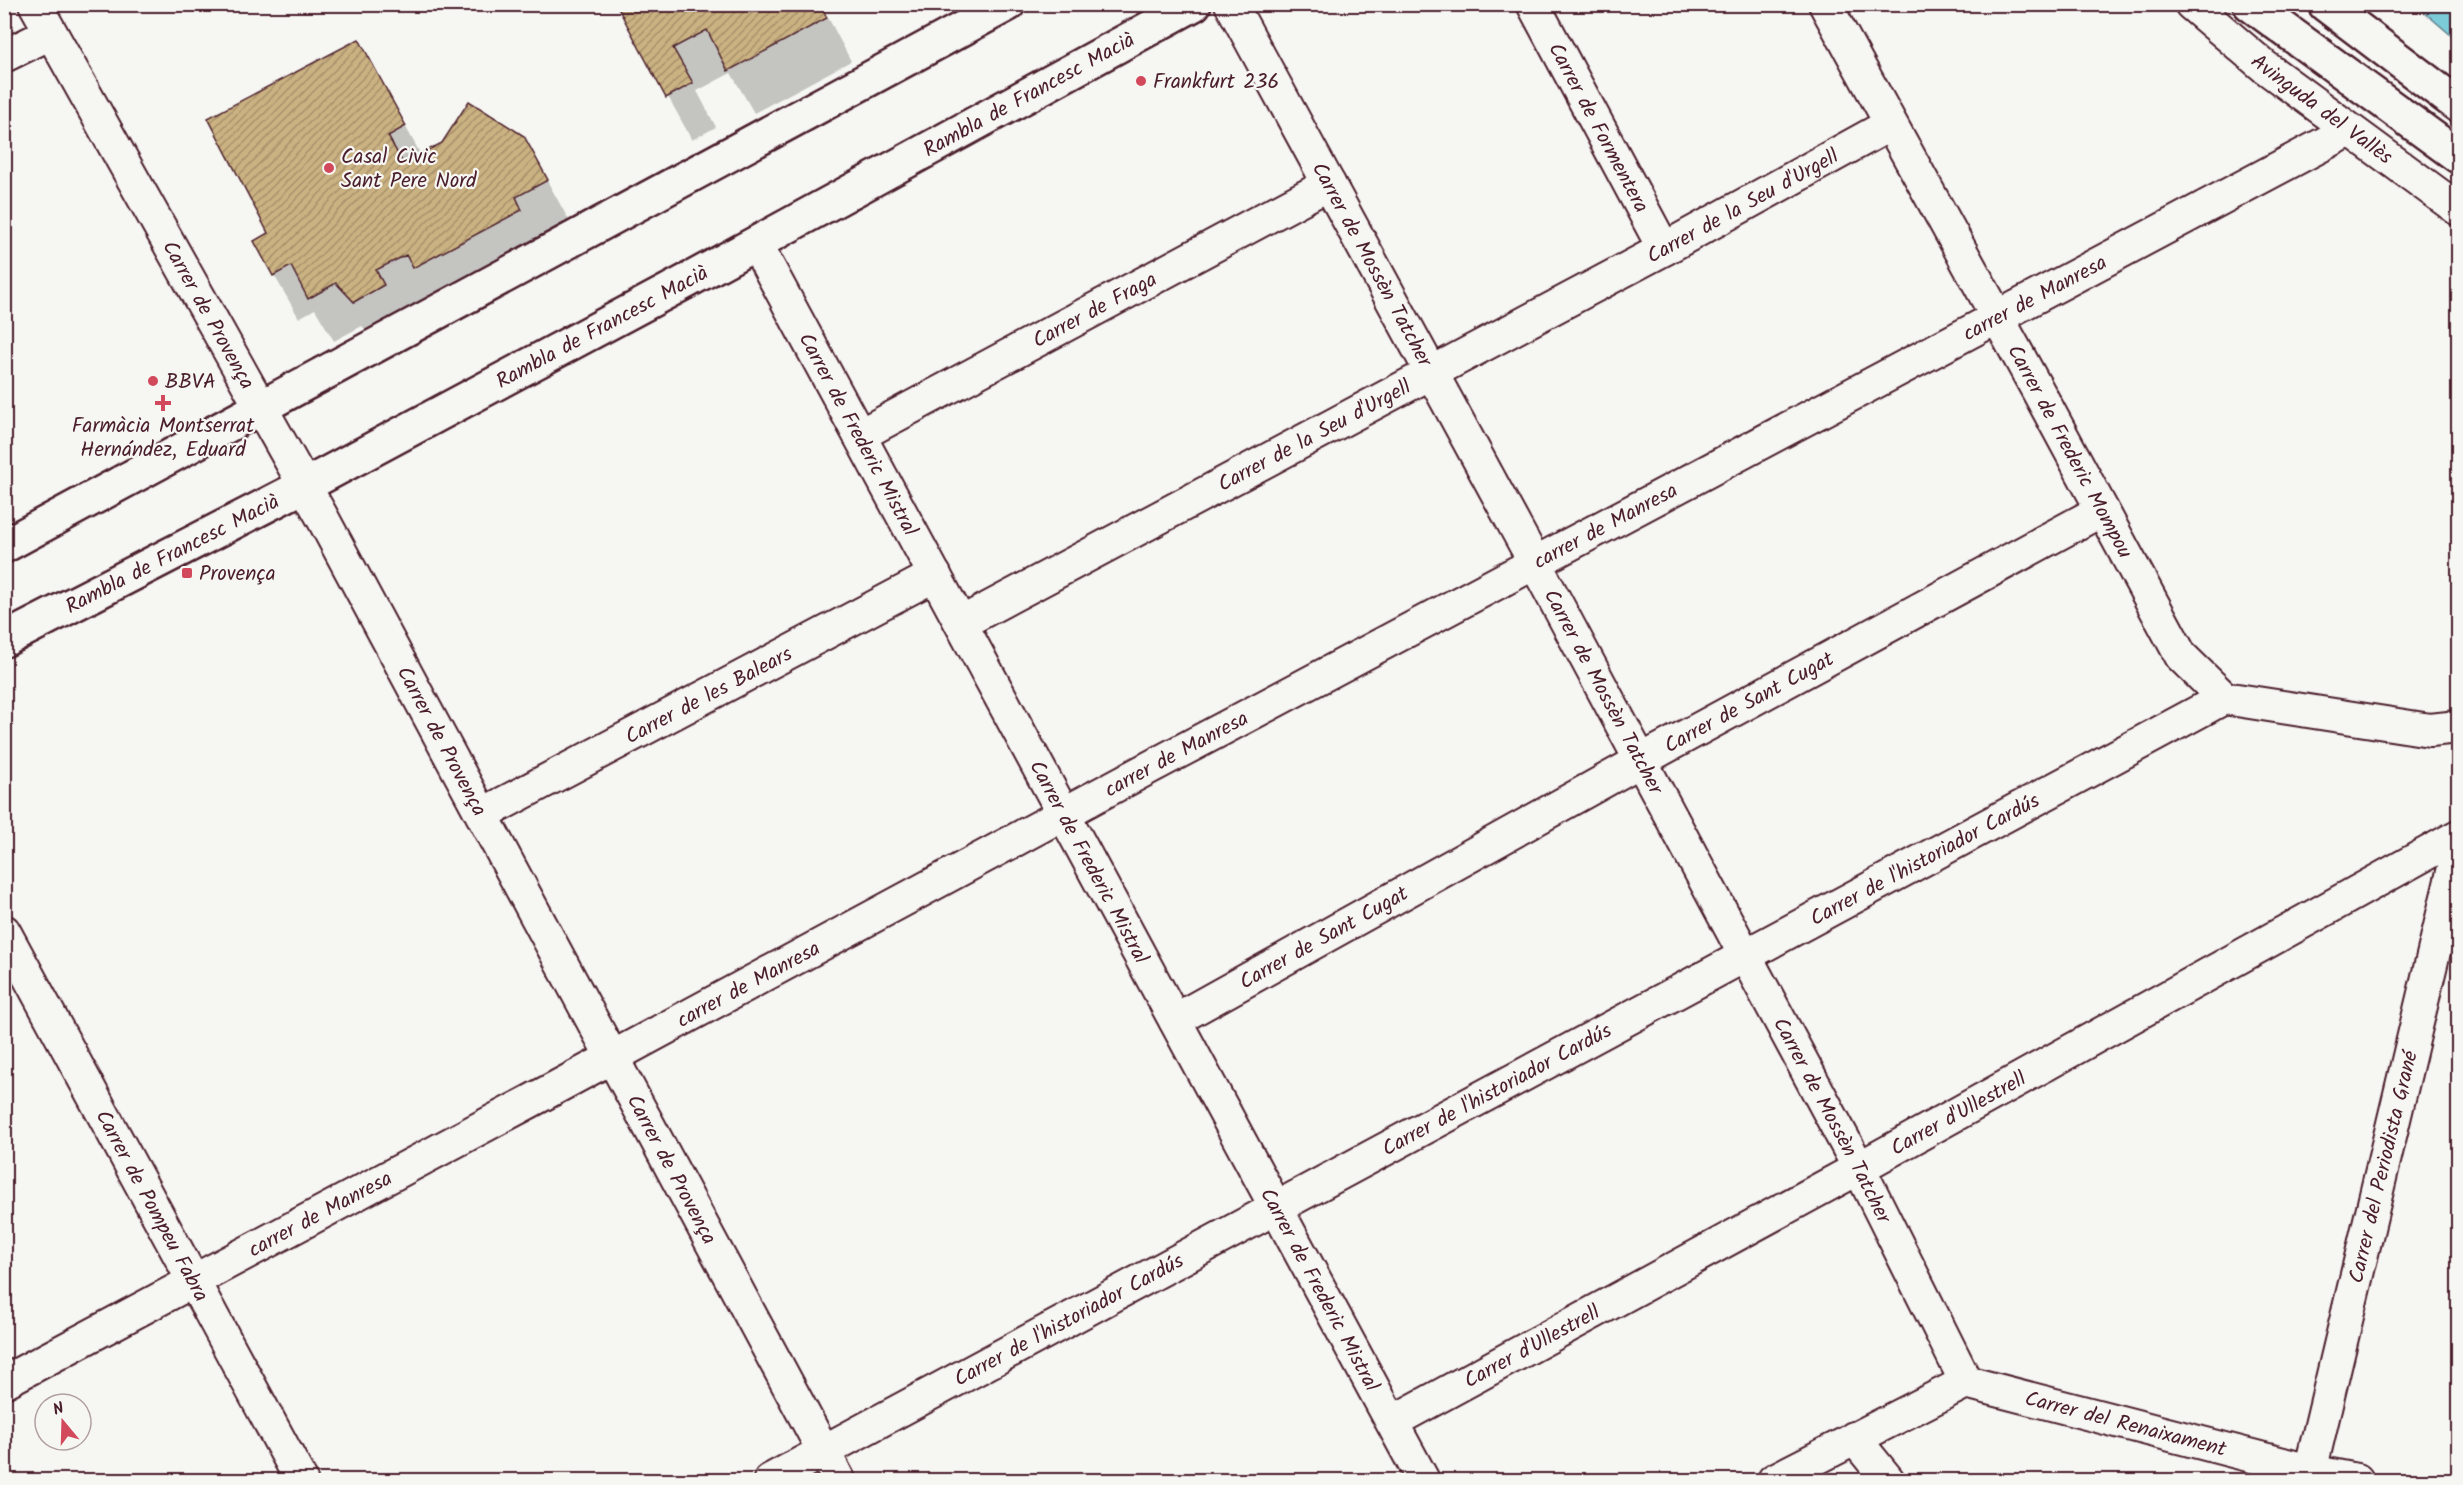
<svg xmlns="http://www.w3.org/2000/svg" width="2463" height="1485" viewBox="0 0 2463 1485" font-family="Kalam,sans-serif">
  <defs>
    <pattern id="building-hatch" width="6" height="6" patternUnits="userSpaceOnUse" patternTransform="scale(1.5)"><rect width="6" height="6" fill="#cbb282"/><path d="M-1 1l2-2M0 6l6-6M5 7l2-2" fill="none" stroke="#a7906b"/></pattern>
  </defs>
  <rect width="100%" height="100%" fill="#f6f6f2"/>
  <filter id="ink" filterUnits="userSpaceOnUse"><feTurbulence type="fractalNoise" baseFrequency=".0167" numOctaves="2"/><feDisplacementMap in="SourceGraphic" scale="12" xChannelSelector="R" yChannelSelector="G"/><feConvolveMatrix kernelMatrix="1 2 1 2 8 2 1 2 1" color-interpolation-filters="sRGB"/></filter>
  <g filter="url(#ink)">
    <path fill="#7ccbd8" stroke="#688693" stroke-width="1.5" d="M 2416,5 L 2458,5 L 2458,41 Z"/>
    <path fill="#0003" d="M 617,4 L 821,4 L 851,61 L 754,113 L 731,73 L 697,91 L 716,127 L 692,140 Z
      M 359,41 L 421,155 L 523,137 L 571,224 L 379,344 L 362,326 L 334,341 L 315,309 L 299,318 L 274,275 L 270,234 Z"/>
    <path fill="url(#building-hatch)" stroke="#4a1f2b" stroke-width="1.5" d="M 616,4 L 820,4 L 827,18 L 728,71 L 707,30 L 673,48 L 693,83 L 666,98 Z
      M 359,39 L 406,126 L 388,136 L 403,163 L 442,143 L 469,101 L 524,136 L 548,180 L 516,197 L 522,210 L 413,268 L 406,255 L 376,270 L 384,285 L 354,302 L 336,283 L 308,299 L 291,266 L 273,276 L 254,241 L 268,233 L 208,118 Z"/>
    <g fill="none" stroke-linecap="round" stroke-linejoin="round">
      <g stroke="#4a1f2b" stroke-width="36">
        <g id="minor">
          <path id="s1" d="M 35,4 L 321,515 L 839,1480"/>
          <path id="s2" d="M 1231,4 L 1535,563 L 1859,1168 L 1966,1382"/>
          <path id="s3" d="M 1533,4 L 1664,249"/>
          <path id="s4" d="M 1825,4 L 2038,391 L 2181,656 L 2224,698"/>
          <path id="s5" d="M 2191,4 L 2265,67 L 2458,209"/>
          <path d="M 4,56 L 51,33"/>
          <path id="s6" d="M 756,244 L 1423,1480"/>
          <path id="s7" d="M 860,435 L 1329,184"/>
          <path id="s8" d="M 961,623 L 1664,249 L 1889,125"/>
          <path d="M 2224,698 L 2430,730 L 2458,727"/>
          <path id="s9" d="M 483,814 L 935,575"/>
          <path id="s10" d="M 4,931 L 301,1480"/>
          <path id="s11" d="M 1175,1020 L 1640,761 L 2102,510"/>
          <path id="s12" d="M 4,1382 L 529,1102 L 1143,771 L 2350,130"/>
          <path id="s13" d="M 1966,1382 L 2310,1471 L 2357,1480"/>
          <path id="s14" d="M 1392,1422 L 1859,1168 L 2458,836"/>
          <path d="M 1854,1438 L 1888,1480"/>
          <path id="s15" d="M 770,1480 L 2224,698"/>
          <path d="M 1774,1480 L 1966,1382"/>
          <path id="s16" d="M 2308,1480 L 2458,851"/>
        </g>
      </g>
      <g stroke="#4a1f2b" stroke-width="38">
        <g id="tertiary">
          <path d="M 4,546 L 1008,4"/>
          <path id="s17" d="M 4,640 L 319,478 L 687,281 L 1194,4"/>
        </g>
      </g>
      <g stroke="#4a1f2b" stroke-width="38">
        <path id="secondary" d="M 2250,4 L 2458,156
          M 2325,4 L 2458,105"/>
      </g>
      <use href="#minor" stroke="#f6f6f2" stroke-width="32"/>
      <use href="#tertiary" stroke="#f6f6f2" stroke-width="33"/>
      <use href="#secondary" stroke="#f6f6f2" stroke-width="33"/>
    </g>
  </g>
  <g fill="#d1495b" stroke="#f6f6f2" stroke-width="2">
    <circle cx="1141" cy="81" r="6"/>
    <circle cx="329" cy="168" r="6"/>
    <circle cx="153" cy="381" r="6"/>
    <path d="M160 394h6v6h6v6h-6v6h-6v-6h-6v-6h6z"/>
    <rect x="181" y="567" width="12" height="12" rx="3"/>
  </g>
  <g text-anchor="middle" stroke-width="4.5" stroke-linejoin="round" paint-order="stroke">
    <g font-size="21" fill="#4a1f2b" stroke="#f6f6f2" text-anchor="start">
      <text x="1153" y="88">Frankfurt 236</text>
      <text x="341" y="163">Casal Civic<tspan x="341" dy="24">Sant Pere Nord</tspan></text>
      <text x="165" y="388">BBVA</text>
      <text x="163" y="432" text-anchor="middle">Farmàcia Montserrat<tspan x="163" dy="24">Hernández, Eduard</tspan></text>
      <text x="199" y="580">Provença</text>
    </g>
    <g font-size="21" fill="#4a1f2b" stroke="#f6f6f2">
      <text dy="7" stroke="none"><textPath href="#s17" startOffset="1161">Rambla de Francesc Macià</textPath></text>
      <text dy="7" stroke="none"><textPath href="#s5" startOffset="168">Avinguda del Vallès</textPath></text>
      <text dy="7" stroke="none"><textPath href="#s3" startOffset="140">Carrer de Formentera</textPath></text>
      <text dy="7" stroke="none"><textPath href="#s8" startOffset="886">Carrer de la Seu d'Urgell</textPath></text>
      <text dy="7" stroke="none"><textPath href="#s2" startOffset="296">Carrer de Mossèn Tatcher</textPath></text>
      <text dy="7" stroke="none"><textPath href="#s12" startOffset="2302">carrer de Manresa</textPath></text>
      <text dy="7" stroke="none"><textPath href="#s7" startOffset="266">Carrer de Fraga</textPath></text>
      <text dy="7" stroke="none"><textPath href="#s1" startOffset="356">Carrer de Provença</textPath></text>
      <text dy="7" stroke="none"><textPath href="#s17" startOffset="675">Rambla de Francesc Macià</textPath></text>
      <text dy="7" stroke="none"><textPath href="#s6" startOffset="216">Carrer de Frederic Mistral</textPath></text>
      <text dy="7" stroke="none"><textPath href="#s8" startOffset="400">Carrer de la Seu d'Urgell</textPath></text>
      <text dy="7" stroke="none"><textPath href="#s4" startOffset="510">Carrer de Frederic Mompou</textPath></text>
      <text dy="7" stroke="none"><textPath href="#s12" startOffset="1816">carrer de Manresa</textPath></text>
      <text dy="7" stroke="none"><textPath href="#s17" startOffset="189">Rambla de Francesc Macià</textPath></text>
      <text dy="7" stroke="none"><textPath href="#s2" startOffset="782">Carrer de Mossèn Tatcher</textPath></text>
      <text dy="7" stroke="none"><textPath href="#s9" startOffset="255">Carrer de les Balears</textPath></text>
      <text dy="7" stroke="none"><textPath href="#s11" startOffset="656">Carrer de Sant Cugat</textPath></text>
      <text dy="7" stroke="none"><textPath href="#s1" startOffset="842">Carrer de Provença</textPath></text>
      <text dy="7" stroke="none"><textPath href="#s12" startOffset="1330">carrer de Manresa</textPath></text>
      <text dy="7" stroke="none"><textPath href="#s15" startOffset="1311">Carrer de l'historiador Cardús</textPath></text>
      <text dy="7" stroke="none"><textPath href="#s6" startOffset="702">Carrer de Frederic Mistral</textPath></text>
      <text dy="7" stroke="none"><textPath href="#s11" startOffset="170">Carrer de Sant Cugat</textPath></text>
      <text dy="7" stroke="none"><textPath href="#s12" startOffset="844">carrer de Manresa</textPath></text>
      <text dy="7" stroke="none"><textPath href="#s15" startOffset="825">Carrer de l'historiador Cardús</textPath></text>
      <text dy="7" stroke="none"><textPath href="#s14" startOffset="645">Carrer d'Ullestrell</textPath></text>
      <text dy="7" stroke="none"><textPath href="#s2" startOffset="1268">Carrer de Mossèn Tatcher</textPath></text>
      <text dy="7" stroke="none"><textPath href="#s16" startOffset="322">Carrer del Periodista Grané</textPath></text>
      <text dy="7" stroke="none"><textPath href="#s1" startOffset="1328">Carrer de Provença</textPath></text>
      <text dy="7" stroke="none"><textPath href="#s10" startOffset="312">Carrer de Pompeu Fabra</textPath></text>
      <text dy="7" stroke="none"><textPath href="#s12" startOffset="358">carrer de Manresa</textPath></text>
      <text dy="7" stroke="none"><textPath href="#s6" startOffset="1188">Carrer de Frederic Mistral</textPath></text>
      <text dy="7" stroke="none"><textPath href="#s15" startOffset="339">Carrer de l'historiador Cardús</textPath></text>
      <text dy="7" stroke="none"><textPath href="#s14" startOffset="159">Carrer d'Ullestrell</textPath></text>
      <text dy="7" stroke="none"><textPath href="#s13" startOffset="165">Carrer del Renaixament</textPath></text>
    </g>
  </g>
  <rect width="2463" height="1485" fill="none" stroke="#f6f6f2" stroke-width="24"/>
  <rect x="12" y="12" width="2439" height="1461" fill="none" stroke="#4a1f2b" stroke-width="2" filter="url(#ink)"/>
  <g transform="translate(63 1422) rotate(341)"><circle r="28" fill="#f6f6f2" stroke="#b1a0a2" stroke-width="1.5"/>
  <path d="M0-4.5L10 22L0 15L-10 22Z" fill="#d1495b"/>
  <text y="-9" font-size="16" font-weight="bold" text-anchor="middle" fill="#4a1f2b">N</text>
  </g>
</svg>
